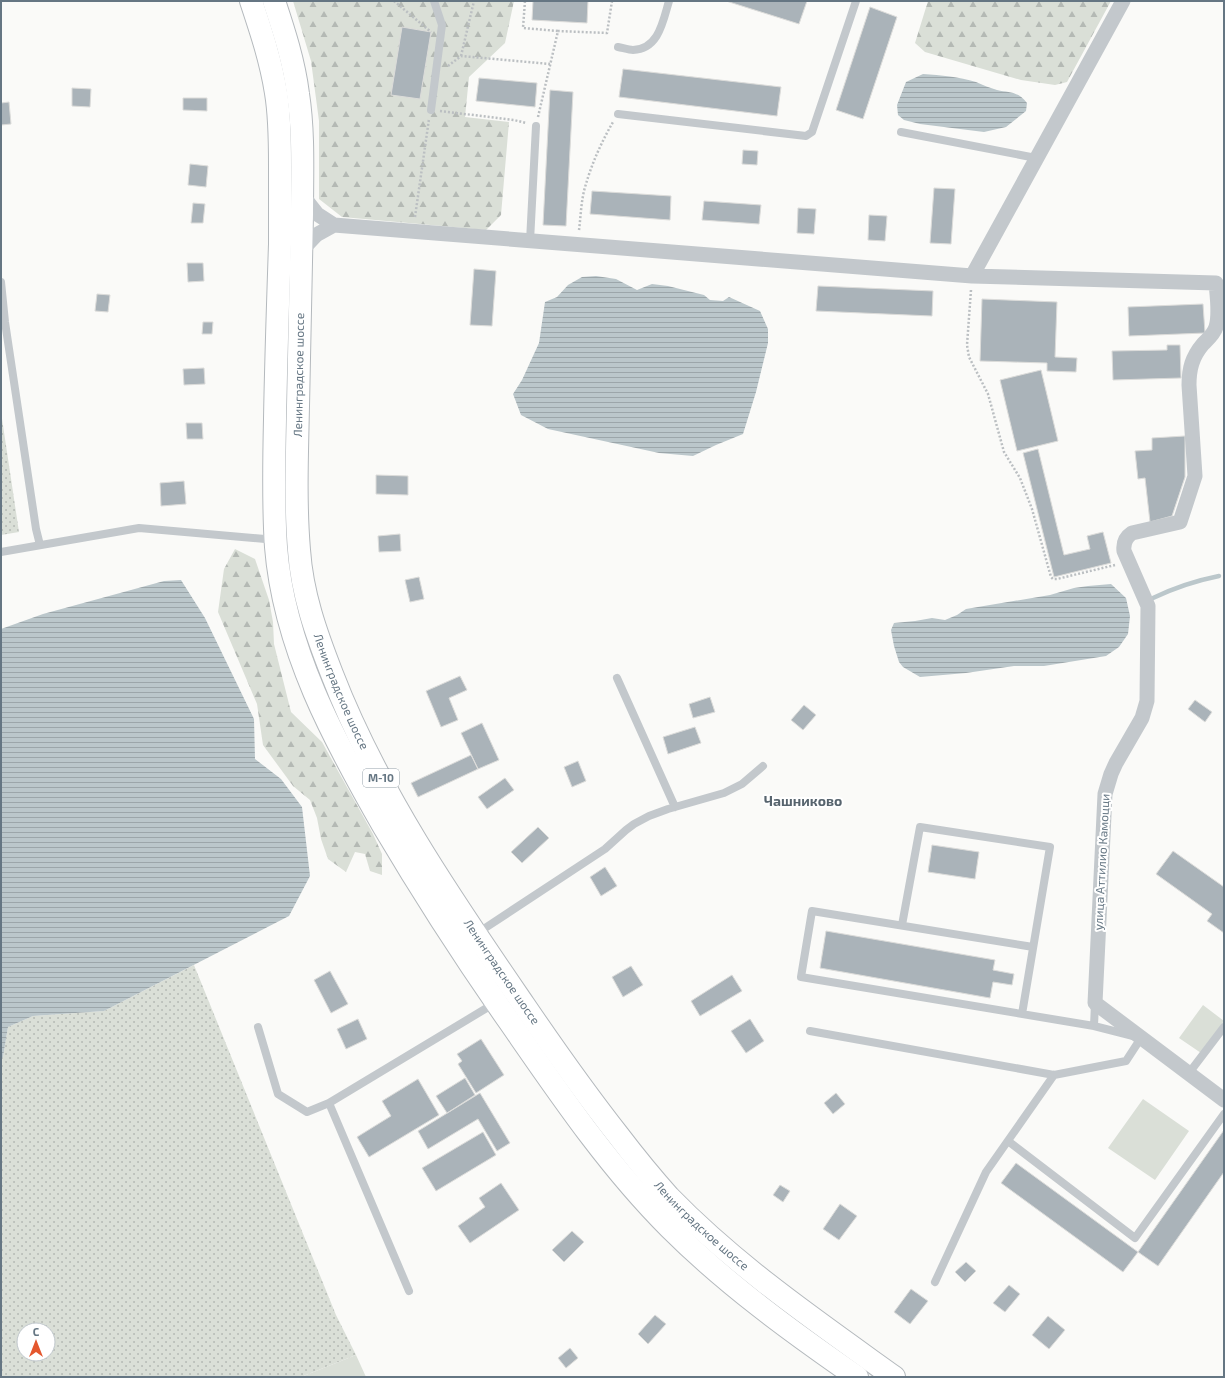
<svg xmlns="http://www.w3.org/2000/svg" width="1225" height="1378" viewBox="0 0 1225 1378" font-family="'Exo 2',sans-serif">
  <defs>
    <pattern id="grass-dots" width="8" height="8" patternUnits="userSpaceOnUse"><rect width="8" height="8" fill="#dadfd7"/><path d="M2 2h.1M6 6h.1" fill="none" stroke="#b4b9b4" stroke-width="1.8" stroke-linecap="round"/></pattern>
    <pattern id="forest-firs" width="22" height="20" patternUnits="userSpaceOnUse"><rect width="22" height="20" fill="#dadfd7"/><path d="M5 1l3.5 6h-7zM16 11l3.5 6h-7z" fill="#b4b9b4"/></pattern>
    <pattern id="water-rules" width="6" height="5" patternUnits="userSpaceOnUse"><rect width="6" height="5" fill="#bbc7cb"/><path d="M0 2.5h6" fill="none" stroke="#9ca6aa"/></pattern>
  </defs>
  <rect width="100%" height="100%" fill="#fafaf8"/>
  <path fill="url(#grass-dots)" fill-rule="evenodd" d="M 1,412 L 19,532 L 1,535 Z
    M 194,965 L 336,1315 L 356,1355 L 301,1377 L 1,1377 L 1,1059 L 3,1057 L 8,1027 L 33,1016 L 104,1011 ZM 24,1330 L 48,1330 L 48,1354 L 24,1354 Z"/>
  <path fill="url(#forest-firs)" d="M 293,1 L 514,1 L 505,43 L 469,77 L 465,117 L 509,122 L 501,215 L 486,230 L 342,217 L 319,199 L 319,121 L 311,61 Z
    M 928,1 L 1111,1 L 1067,82 L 1055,85 L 1021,80 L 925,52 L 915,43 Z
    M 235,549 L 255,559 L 269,600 L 273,622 L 274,644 L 291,712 L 322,742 L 373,834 L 382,854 L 382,875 L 370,871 L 365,854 L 355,852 L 346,872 L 328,859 L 321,839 L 317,818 L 310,800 L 293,786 L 263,745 L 257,704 L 218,612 L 224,569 Z"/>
  <path fill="#dadfd7" d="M 1203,1005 L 1224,1021 L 1201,1053 L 1179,1038 Z
    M 1143,1099 L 1189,1131 L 1155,1180 L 1108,1148 Z
    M 356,1355 L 366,1377 L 301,1377 Z"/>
  <path fill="url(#water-rules)" d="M 923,74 C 941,75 959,77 976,82 C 983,85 990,88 997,90 C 1010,93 1018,91 1027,103 L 1026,111 L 1006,127 L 984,132 L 920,124 L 904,120 L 898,115 L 897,105 L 906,82 Z
    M 596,276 L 616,279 L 637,290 L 652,284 L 668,286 L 704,295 L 710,300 L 723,301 L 729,297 L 760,311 L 768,329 L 768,343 L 756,392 L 743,434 L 716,445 L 693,456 L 659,453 L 548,429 L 521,415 L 513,394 L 522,380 L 539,343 L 545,302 L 557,297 L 568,285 L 582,277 Z
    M 181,580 L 205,618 L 254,719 L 255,759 L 281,779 L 302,807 L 310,876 L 289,916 L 104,1011 L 33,1016 L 8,1027 L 3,1057 L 1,1059 L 1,629 L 43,614 L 164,581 Z
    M 1111,584 L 1126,598 L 1130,616 L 1128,634 L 1119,647 L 1106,656 L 1044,666 L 1014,666 L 966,673 L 920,677 L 903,667 L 899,662 L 894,646 L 891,630 L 894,623 L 915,621 L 932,618 L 945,620 L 957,615 L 966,609 L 1050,595 L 1074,588 L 1088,586 Z"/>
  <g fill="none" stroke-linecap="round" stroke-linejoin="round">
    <path stroke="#bbc7cb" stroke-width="4.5" d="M 1153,598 C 1176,587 1194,581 1219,576"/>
  </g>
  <path fill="#aab3b9" stroke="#dcdcda" d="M 533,1 L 588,1 L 587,23 L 532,20 Z
    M 726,1 L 807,1 L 799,24 Z
    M 870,7 L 897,17 L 863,119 L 836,110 Z
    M 402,27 L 431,32 L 420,99 L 391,95 Z
    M 623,69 L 781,87 L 777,116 L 619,97 Z
    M 479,78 L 537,83 L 535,107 L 476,101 Z
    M 72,88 L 91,89 L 90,107 L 72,106 Z
    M 550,90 L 573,92 L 566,226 L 543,225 Z
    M 183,98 L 207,98 L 207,111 L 183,110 Z
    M 9,102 L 11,124 L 1,125 L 1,103 Z
    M 743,150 L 758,151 L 757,165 L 742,164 Z
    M 190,164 L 208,166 L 206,187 L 188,185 Z
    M 934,188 L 955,189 L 951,244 L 930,243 Z
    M 592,191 L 671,196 L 670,220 L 590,214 Z
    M 704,201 L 761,205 L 759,224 L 702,220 Z
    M 193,203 L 205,204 L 203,223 L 191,223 Z
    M 798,208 L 816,209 L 814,234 L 797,233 Z
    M 869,215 L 887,216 L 885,241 L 868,240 Z
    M 187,263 L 203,263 L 204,281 L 188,282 Z
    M 474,269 L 496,271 L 492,326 L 470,325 Z
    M 818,286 L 933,291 L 932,316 L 816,311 Z
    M 97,294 L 110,295 L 108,312 L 95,311 Z
    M 982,299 L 1057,302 L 1055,357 L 1077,358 L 1076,372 L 1047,371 L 1047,363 L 980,361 Z
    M 1203,304 L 1205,333 L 1129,336 L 1128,307 Z
    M 203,322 L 213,322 L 212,334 L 202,334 Z
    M 1167,345 L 1180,345 L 1181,378 L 1113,380 L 1112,351 L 1167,350 Z
    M 204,368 L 205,384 L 184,385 L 183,369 Z
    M 1041,370 L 1058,441 L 1017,451 L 1000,380 Z
    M 186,423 L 202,423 L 203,439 L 187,439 Z
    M 1185,436 L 1185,477 L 1172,516 L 1150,522 L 1145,478 L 1138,479 L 1135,451 L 1152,450 L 1152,438 Z
    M 1038,449 L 1064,555 L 1090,549 L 1087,536 L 1103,532 L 1111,563 L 1054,577 L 1023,453 Z
    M 376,475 L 408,476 L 408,495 L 376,494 Z
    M 184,481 L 186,504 L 161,506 L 160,483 Z
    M 400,534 L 401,551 L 379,552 L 378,536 Z
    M 419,577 L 424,599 L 410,602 L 405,580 Z
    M 460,676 L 467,690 L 449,698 L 458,720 L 441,727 L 426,691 Z
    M 710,697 L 715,712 L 693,718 L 689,704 Z
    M 1195,700 L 1212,712 L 1205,722 L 1188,709 Z
    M 804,705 L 816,715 L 803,730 L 791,720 Z
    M 482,723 L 499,760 L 478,769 L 461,733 Z
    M 695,727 L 701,743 L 668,754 L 663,737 Z
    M 471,755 L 478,769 L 418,797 L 411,783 Z
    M 578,761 L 586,781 L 572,787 L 564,767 Z
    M 505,778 L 514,790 L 487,809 L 478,797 Z
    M 538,827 L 549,838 L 522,863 L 511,852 Z
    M 932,845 L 979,852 L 975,879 L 928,872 Z
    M 1173,851 L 1224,887 L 1224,933 L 1207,921 L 1212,914 L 1156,874 Z
    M 605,867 L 617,886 L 601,896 L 590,877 Z
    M 826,931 L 995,960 L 993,970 L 1014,974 L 1012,985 L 993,982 L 990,998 L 820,968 Z
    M 631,966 L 643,985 L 623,997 L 612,977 Z
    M 330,971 L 348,1004 L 331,1013 L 314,980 Z
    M 732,975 L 742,991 L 700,1016 L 691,1001 Z
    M 358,1019 L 367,1039 L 346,1049 L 337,1029 Z
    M 750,1019 L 764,1041 L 746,1053 L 731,1031 Z
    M 481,1039 L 504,1075 L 476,1093 L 458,1064 L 462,1061 L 457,1054 Z
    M 465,1078 L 475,1095 L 447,1113 L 436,1096 Z
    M 418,1079 L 439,1115 L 369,1157 L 357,1137 L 391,1116 L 382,1101 Z
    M 480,1093 L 510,1143 L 497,1151 L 478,1119 L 428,1149 L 418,1131 Z
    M 836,1093 L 845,1104 L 833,1114 L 824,1103 Z
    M 1224,1130 L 1224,1172 L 1158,1266 L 1138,1252 Z
    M 483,1132 L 496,1155 L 436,1191 L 422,1168 Z
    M 1016,1163 L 1138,1252 L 1123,1272 L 1001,1183 Z
    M 501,1183 L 519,1210 L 470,1243 L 458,1226 L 485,1207 L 479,1198 Z
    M 780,1185 L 790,1191 L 783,1202 L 773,1195 Z
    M 840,1204 L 857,1216 L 839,1240 L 823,1229 Z
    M 572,1231 L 584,1242 L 564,1262 L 552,1250 Z
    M 966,1262 L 976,1271 L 965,1282 L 955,1272 Z
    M 1009,1285 L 1020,1294 L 1005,1312 L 993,1303 Z
    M 911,1289 L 928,1301 L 910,1324 L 894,1312 Z
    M 655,1315 L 666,1324 L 648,1344 L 638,1334 Z
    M 1048,1316 L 1065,1330 L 1049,1349 L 1032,1335 Z
    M 570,1348 L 578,1358 L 566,1368 L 558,1358 Z"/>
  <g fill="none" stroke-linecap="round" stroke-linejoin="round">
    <g stroke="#b4b9bd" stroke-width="24">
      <g id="trunk">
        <path d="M 251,1 C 261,31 271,61 276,93 C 280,117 280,141 280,165 C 280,191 280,218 280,244 C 278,303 276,361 275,419 C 274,462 273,504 276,547 C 284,648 334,740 384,827 C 423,893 465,958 509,1021 C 559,1093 608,1166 670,1228 C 726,1284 792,1332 857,1377"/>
        <path id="s1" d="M 274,1 C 284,31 294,62 298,94 C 304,133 302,174 302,214 C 301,278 299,342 298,406 C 297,454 295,502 299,550 C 302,594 316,633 332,674 C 378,793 452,900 524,1005 C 554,1049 585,1093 618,1135 C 634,1156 651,1177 669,1197 C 736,1266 816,1321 894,1377"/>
      </g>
    </g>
    <path stroke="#bbbfc2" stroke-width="2.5" stroke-dasharray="2 2" stroke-linecap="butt" d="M 394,1 L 431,32
      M 525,1 L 523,28 L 558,31
      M 461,56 L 474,1
      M 448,66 L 461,56 L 550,64
      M 440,111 L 514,120 L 526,123
      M 538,117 L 558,31 L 607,33 L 612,1
      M 415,217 L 429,119
      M 579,230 C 581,215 581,199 586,184 C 592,163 602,141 613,122
      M 971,290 L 967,345 L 969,357 L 988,394 L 1004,452 L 1020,478 L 1032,509 L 1051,577 L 1053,579 L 1057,579 L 1115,565"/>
    <path stroke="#c3c8cc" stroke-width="8" d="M 618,47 C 623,48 629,50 633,50 C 659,49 663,21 669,1
      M 431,110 L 442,25 L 434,1
      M 618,114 L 806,136 L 812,132 L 856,1
      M 901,132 L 1036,158
      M 530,241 L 536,126
      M 1,282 L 5,322 L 36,529 L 40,545
      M 1,552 L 139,528 L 276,540
      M 617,678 L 675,807
      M 902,925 L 920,827 L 1050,847 L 1022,1014
      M 476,934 L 605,849 L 626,830 L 634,824 L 649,816 L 668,809 L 724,793 L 742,784 L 763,766
      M 1094,1026 L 1095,1003
      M 258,1027 L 278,1094 L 307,1112 L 329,1103 L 495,1003
      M 810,1031 L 1054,1075 L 1126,1061 L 1141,1038 L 1094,1026 L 801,977 L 812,911 L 1033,947
      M 1189,1073 L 1224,1027
      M 329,1103 L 409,1291
      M 1008,1141 L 1135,1238 L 1224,1114
      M 935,1282 L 986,1172 L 1054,1075"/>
    <path stroke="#c3c8cc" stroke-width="15" d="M 302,195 L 317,214 L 334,225 L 972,276 L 1123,1
      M 301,251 L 316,235 L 334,225
      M 972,276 L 1216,283 C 1217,295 1220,315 1216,327 C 1214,334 1208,339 1203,344 C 1192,357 1189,369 1189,385 L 1195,476 L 1180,522 L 1132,533 C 1126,537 1123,543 1124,551 L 1148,606 L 1147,701 L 1142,718 L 1116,763 L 1111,774 L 1105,794 L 1095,1003 L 1224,1100"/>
    <use href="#trunk" stroke="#fff" stroke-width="22"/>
  </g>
  <g text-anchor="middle" stroke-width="4" stroke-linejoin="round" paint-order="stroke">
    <rect fill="#fff" stroke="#939fa8" stroke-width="1" x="363" y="769" width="36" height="18" rx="3"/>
    <g font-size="11" font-weight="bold" fill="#657683">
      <text x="381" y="782">М-10</text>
    </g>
    <g font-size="12" fill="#657683" stroke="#fff">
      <text transform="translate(299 375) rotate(-89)" y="4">Ленинградское шоссе</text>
      <text dy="4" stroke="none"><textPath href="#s1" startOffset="701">Ленинградское шоссе</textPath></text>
      <text transform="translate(1102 862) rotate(-87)" y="4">улица Аттилио Камоцци</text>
      <text dy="4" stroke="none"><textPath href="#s1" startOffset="1025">Ленинградское шоссе</textPath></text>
      <text dy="4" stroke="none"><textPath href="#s1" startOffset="1349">Ленинградское шоссе</textPath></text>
    </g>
    <g font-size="14" font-weight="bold" fill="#57646e" stroke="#fff">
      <text x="803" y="806">Чашниково</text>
    </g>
  </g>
  <rect width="1225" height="1378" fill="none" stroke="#657683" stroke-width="4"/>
  <g transform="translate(36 1342)"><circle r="19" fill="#ffffff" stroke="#c1c8cd"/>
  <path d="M0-3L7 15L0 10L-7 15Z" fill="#e4572e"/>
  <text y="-6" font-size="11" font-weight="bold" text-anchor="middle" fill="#657683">С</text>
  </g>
</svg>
